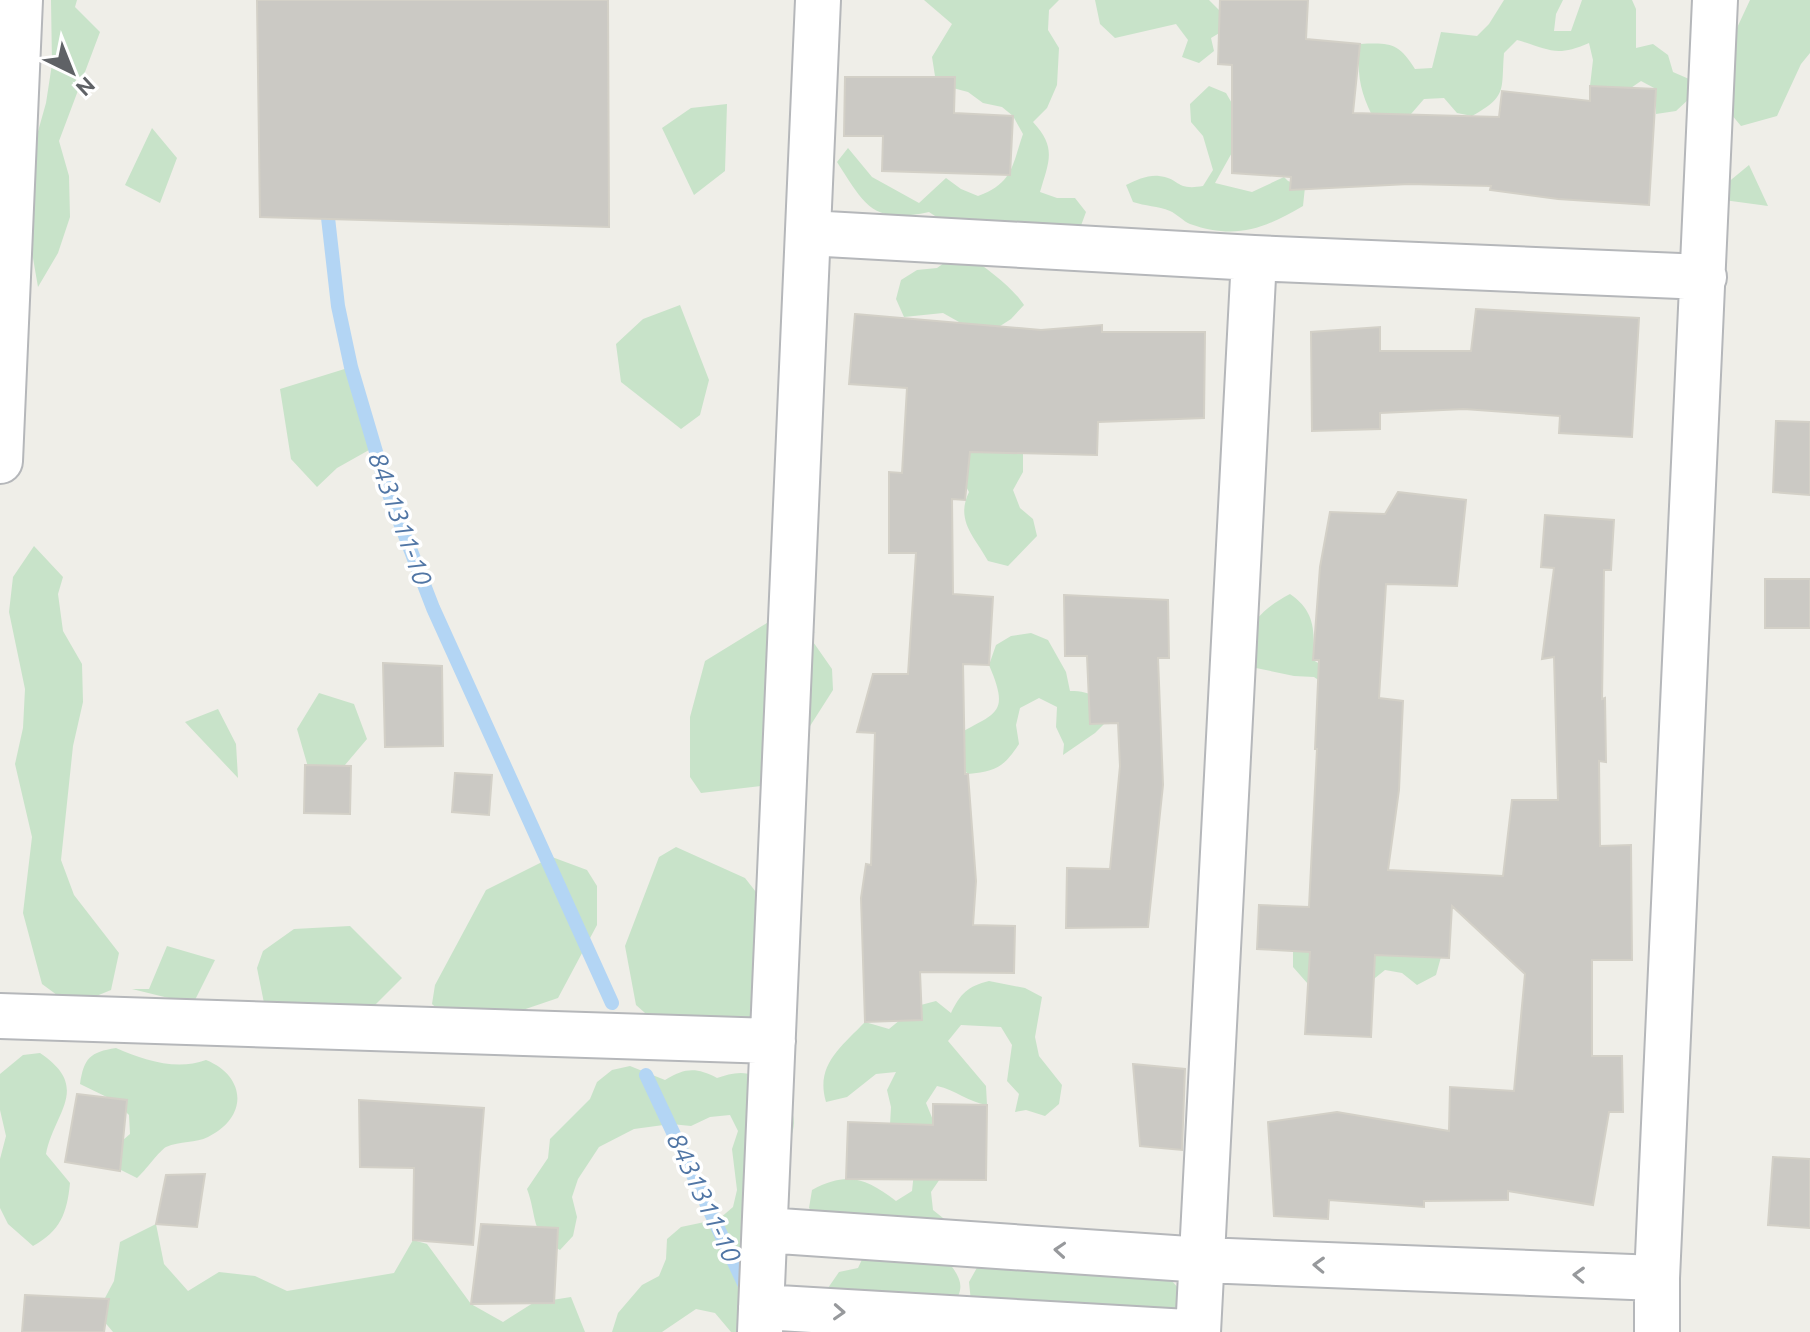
<svg xmlns="http://www.w3.org/2000/svg" width="1810" height="1332" viewBox="0 0 1810 1332" font-family="Ubuntu,sans-serif">
  <rect width="100%" height="100%" fill="#efeee8"/>
  <path fill="#c8e3c9" d="M 51,0 L 77,0 L 75,7 L 100,32 L 59,141 L 69,176 L 70,217 L 58,253 L 38,287 L 25,212 L 26,174 L 46,103 L 52,64 Z
    M 924,0 L 1059,0 L 1049,10 L 1048,30 L 1059,48 L 1057,85 L 1047,108 L 1033,122 C 1057,148 1049,161 1040,192 L 1057,198 L 1075,198 L 1086,212 L 1079,231 L 944,222 L 929,212 C 873,224 866,207 837,162 L 848,148 L 872,177 L 919,203 L 946,178 L 961,189 L 978,196 C 1013,183 1012,166 1023,134 L 1013,116 L 1002,107 L 983,103 L 968,92 L 949,87 L 935,76 L 932,57 L 952,24 Z
    M 1095,0 L 1209,0 L 1220,11 L 1226,29 L 1211,38 L 1214,51 L 1199,63 L 1182,57 L 1188,40 L 1176,24 L 1115,38 L 1100,24 Z
    M 1504,0 L 1563,0 L 1556,14 L 1554,31 L 1571,31 L 1582,0 L 1632,0 L 1636,9 L 1636,48 L 1653,44 L 1668,55 L 1673,72 L 1689,79 L 1690,98 L 1676,111 L 1656,114 L 1656,89 L 1641,81 L 1625,92 L 1606,97 L 1590,86 L 1593,60 L 1589,43 C 1555,58 1549,49 1517,40 L 1504,53 C 1501,90 1508,96 1472,116 L 1457,113 L 1444,98 L 1424,99 L 1411,114 L 1409,123 L 1376,123 C 1361,95 1356,76 1360,44 C 1390,43 1398,42 1415,69 L 1432,68 L 1441,32 L 1477,36 L 1489,24 Z
    M 1750,0 L 1810,0 L 1810,53 L 1801,64 L 1777,116 L 1741,126 L 1716,96 L 1714,77 Z
    M 1209,86 L 1226,93 L 1237,112 L 1234,149 L 1215,183 L 1252,192 L 1284,177 L 1288,181 L 1305,187 L 1303,206 C 1263,229 1236,240 1190,224 C 1183,221 1177,214 1170,211 C 1158,206 1145,206 1133,202 L 1126,185 C 1137,180 1147,175 1159,176 C 1180,178 1175,191 1203,186 L 1213,170 L 1203,136 L 1191,122 L 1190,104 Z
    M 727,104 L 725,171 L 694,195 L 662,128 L 691,108 Z
    M 152,128 L 177,158 L 160,203 L 125,185 Z
    M 1749,165 L 1768,206 L 1709,198 Z
    M 969,257 C 987,268 1013,288 1024,305 L 1011,319 L 994,330 L 975,331 L 943,313 L 904,317 L 896,299 L 901,280 L 917,270 L 937,268 L 951,258 Z
    M 680,305 L 709,380 L 700,415 L 681,429 L 621,382 L 616,344 L 643,319 Z
    M 351,367 L 367,428 L 369,450 L 337,468 L 317,487 L 291,459 L 280,389 Z
    M 970,444 L 1023,453 L 1023,472 L 1013,490 L 1020,508 L 1033,519 L 1037,536 L 1008,566 L 988,561 C 975,537 955,521 969,492 L 959,474 Z
    M 34,546 L 63,577 L 58,594 L 63,631 L 82,664 L 83,702 L 73,746 L 61,860 L 74,895 L 119,953 L 111,990 L 72,1006 L 42,984 L 23,913 L 32,837 L 15,764 L 23,728 L 25,689 L 9,612 L 13,577 Z
    M 1290,594 C 1315,611 1315,631 1313,660 L 1325,667 L 1329,687 L 1314,677 L 1294,676 L 1256,668 L 1243,654 C 1249,622 1262,609 1290,594 Z
    M 785,612 L 816,633 L 802,626 L 832,669 L 833,690 L 789,759 L 761,786 L 701,793 L 690,777 L 690,717 L 705,661 Z
    M 1031,633 L 1048,640 L 1066,672 L 1070,691 C 1093,691 1100,698 1109,719 L 1095,733 L 1063,755 L 1064,744 L 1056,727 L 1057,707 L 1039,698 L 1020,708 L 1016,725 L 1019,744 C 1003,768 996,771 968,774 L 963,769 L 958,734 C 997,712 1010,714 989,665 L 996,645 L 1011,636 Z
    M 319,693 L 354,704 L 367,739 L 317,798 L 297,729 Z
    M 218,709 L 236,744 L 238,778 L 185,722 Z
    M 676,847 L 745,878 L 767,906 L 766,1019 L 679,1043 L 636,1005 L 625,946 L 659,857 Z
    M 552,857 L 587,870 L 597,886 L 597,925 L 558,998 L 499,1018 L 445,1016 L 432,1004 L 435,985 L 486,890 Z
    M 350,926 L 402,978 L 375,1005 L 302,1035 L 267,1018 L 257,968 L 263,951 L 294,929 Z
    M 167,946 L 215,960 L 193,1004 L 132,989 L 149,989 Z
    M 1293,947 L 1441,957 L 1436,975 L 1417,985 L 1402,973 L 1385,970 L 1370,982 L 1327,987 L 1308,984 L 1293,967 Z
    M 989,981 L 1025,988 L 1042,997 L 1035,1037 L 1039,1056 L 1062,1085 L 1059,1104 L 1045,1116 L 1026,1110 L 1015,1112 L 1019,1094 L 1007,1081 L 1012,1045 L 1001,1027 L 961,1025 L 948,1041 L 986,1086 L 987,1105 C 968,1102 956,1090 937,1086 L 926,1103 L 933,1120 L 932,1139 L 942,1176 L 931,1192 L 933,1210 L 948,1222 L 947,1260 C 964,1282 965,1289 949,1311 L 840,1302 L 828,1288 L 839,1272 L 858,1268 L 873,1236 L 822,1222 L 809,1208 L 812,1190 C 847,1171 866,1178 896,1201 L 912,1191 L 914,1172 L 890,1125 L 891,1107 L 887,1090 L 896,1072 L 876,1074 L 847,1097 L 826,1102 C 815,1065 841,1047 865,1022 L 889,1029 L 917,1006 L 936,1001 L 951,1013 C 960,994 968,986 989,981 Z
    M 116,1048 C 144,1060 176,1071 206,1060 C 246,1076 249,1117 208,1137 C 196,1143 180,1141 166,1147 C 160,1150 145,1171 137,1178 L 113,1166 L 116,1146 L 130,1134 L 129,1115 L 115,1101 L 80,1084 C 84,1058 90,1052 116,1048 Z
    M 40,1053 C 92,1088 54,1112 46,1154 L 70,1183 C 67,1214 60,1231 33,1246 L 8,1224 L 0,1208 L 0,1159 L 6,1136 L 0,1110 L 0,1074 L 23,1055 Z
    M 630,1066 L 665,1080 C 685,1068 696,1067 717,1078 C 729,1074 742,1070 755,1076 C 775,1085 799,1106 793,1130 C 792,1136 787,1143 784,1148 L 790,1166 L 776,1272 L 786,1289 L 772,1332 L 731,1332 L 715,1313 L 696,1309 L 662,1332 L 612,1332 L 618,1313 L 642,1285 L 659,1276 L 666,1259 L 667,1239 L 681,1227 L 719,1219 L 733,1207 L 737,1190 L 732,1149 L 738,1131 L 730,1115 L 710,1117 L 691,1126 L 671,1124 L 634,1129 L 599,1147 L 578,1179 L 572,1197 L 577,1217 L 573,1236 L 560,1250 C 529,1233 538,1218 527,1189 L 548,1158 L 550,1139 L 590,1099 L 597,1082 L 612,1070 Z
    M 156,1224 L 164,1264 L 188,1291 L 219,1272 L 255,1276 L 287,1291 L 394,1273 L 413,1240 L 427,1244 L 471,1304 L 503,1322 L 533,1303 L 571,1297 L 585,1332 L 113,1332 L 97,1313 L 114,1281 L 120,1242 Z
    M 979,1264 L 1166,1274 L 1179,1289 L 1181,1324 L 971,1302 L 969,1282 Z"/>
  <g fill="none" stroke-linecap="round" stroke-linejoin="round">
    <path stroke="#b3d5f4" stroke-width="14" d="M 326,200 L 338,306 L 351,367 L 387,489 L 433,608 L 612,1003
      M 646,1075 L 748,1292"/>
  </g>
  <path fill="#cbc9c4" stroke="#d3d0c7" stroke-width="2" d="M 257,0 L 608,0 L 609,227 L 260,217 Z
    M 1220,0 L 1308,0 L 1306,39 L 1360,44 L 1353,113 L 1499,117 L 1502,91 L 1590,101 L 1590,86 L 1656,89 L 1649,205 L 1558,199 L 1490,190 L 1491,186 L 1409,184 L 1290,190 L 1291,177 L 1232,173 L 1232,65 L 1218,64 Z
    M 845,77 L 955,77 L 954,113 L 1013,116 L 1010,175 L 882,171 L 883,136 L 844,136 Z
    M 1476,309 L 1639,318 L 1632,437 L 1559,433 L 1560,416 L 1464,409 L 1380,413 L 1380,429 L 1312,431 L 1311,332 L 1380,327 L 1380,351 L 1471,351 Z
    M 855,314 L 1041,330 L 1102,325 L 1102,332 L 1205,332 L 1204,418 L 1098,422 L 1097,455 L 970,452 L 965,500 L 952,499 L 953,594 L 993,597 L 989,665 L 963,664 L 965,774 L 968,774 L 976,881 L 973,925 L 1015,926 L 1014,973 L 920,972 L 922,1020 L 865,1022 L 861,898 L 866,864 L 871,865 L 875,733 L 857,732 L 873,674 L 908,674 L 916,553 L 889,553 L 889,472 L 902,473 L 907,388 L 849,384 Z
    M 1776,421 L 1810,422 L 1810,495 L 1773,492 Z
    M 1398,492 L 1466,500 L 1457,586 L 1386,584 L 1379,698 L 1403,701 L 1399,790 L 1388,870 L 1503,876 L 1512,800 L 1558,800 L 1554,657 L 1542,659 L 1554,568 L 1541,567 L 1545,515 L 1614,520 L 1611,570 L 1604,570 L 1602,699 L 1605,698 L 1606,762 L 1599,761 L 1600,846 L 1631,845 L 1632,960 L 1592,960 L 1592,1056 L 1622,1056 L 1623,1112 L 1609,1112 L 1593,1205 L 1508,1191 L 1508,1200 L 1424,1201 L 1424,1207 L 1329,1200 L 1328,1219 L 1274,1216 L 1268,1122 L 1337,1112 L 1449,1131 L 1450,1087 L 1514,1091 L 1525,974 L 1452,906 L 1449,958 L 1375,955 L 1371,1037 L 1305,1034 L 1310,952 L 1257,949 L 1259,905 L 1309,907 L 1317,749 L 1315,749 L 1319,660 L 1313,660 L 1320,567 L 1330,512 L 1385,514 Z
    M 1765,579 L 1810,579 L 1810,628 L 1765,628 Z
    M 1064,595 L 1168,600 L 1169,658 L 1158,658 L 1163,785 L 1148,927 L 1066,928 L 1067,868 L 1110,869 L 1120,766 L 1118,723 L 1090,724 L 1087,656 L 1065,656 Z
    M 383,663 L 442,666 L 443,746 L 385,747 Z
    M 305,765 L 351,766 L 350,814 L 304,813 Z
    M 455,773 L 492,775 L 489,815 L 452,812 Z
    M 1133,1064 L 1185,1069 L 1182,1150 L 1140,1146 Z
    M 77,1094 L 127,1100 L 120,1171 L 65,1162 Z
    M 359,1100 L 484,1108 L 473,1245 L 413,1240 L 414,1168 L 360,1167 Z
    M 933,1104 L 987,1105 L 986,1180 L 846,1179 L 848,1122 L 933,1125 Z
    M 1773,1157 L 1810,1159 L 1810,1228 L 1768,1225 Z
    M 205,1174 L 197,1227 L 156,1224 L 166,1175 Z
    M 481,1224 L 558,1228 L 554,1303 L 471,1304 Z
    M 25,1295 L 109,1299 L 104,1332 L 22,1332 Z"/>
  <g fill="none" stroke-linecap="round" stroke-linejoin="round">
    <g stroke="#b5b7ba" stroke-width="48">
      <path id="minor" d="M 808,233 L 1254,258 L 1704,277
        M 0,461 L 20,0
        M 0,1016 L 773,1041
        M 765,1230 L 1203,1260 L 1657,1278
        M 761,1307 L 1187,1332
        M 760,1332 L 818,0
        M 1198,1332 L 1254,258
        M 1657,1332 L 1657,1278 L 1715,0"/>
    </g>
    <use href="#minor" stroke="#fff" stroke-width="44"/>
  </g>
  <defs><path id="oneway-chevron" d="M-2-3.5L2.5 0L-2 3.5" fill="none" stroke-width="1.6" stroke-linecap="round" stroke-linejoin="round" transform="scale(2)"/></defs>
  <g stroke="#97999c">
    <use href="#oneway-chevron" transform="translate(1060 1250) rotate(-176)"/>
    <use href="#oneway-chevron" transform="translate(1319 1265) rotate(-178)"/>
    <use href="#oneway-chevron" transform="translate(1579 1275) rotate(-178)"/>
    <use href="#oneway-chevron" transform="translate(839 1312) rotate(3)"/>
  </g>
  <g text-anchor="middle" stroke-width="7" stroke-linejoin="round" paint-order="stroke">
    <g font-size="26" font-style="italic" fill="#5176a5" stroke="#fff">
      <text transform="translate(400 519) rotate(70)" y="9">8431311-10</text>
      <text transform="translate(704 1198) rotate(65)" y="9">8431311-10</text>
    </g>
  </g>
  <g transform="translate(72 72) rotate(137)" stroke="#ffffff" stroke-width="6" paint-order="stroke">
  <path d="M0-6L14 30L0 20L-14 30Z" fill="#5f6266"/>
  <text y="-12" font-size="22" font-weight="bold" text-anchor="middle" fill="#5f6266">N</text>
  </g>
</svg>
